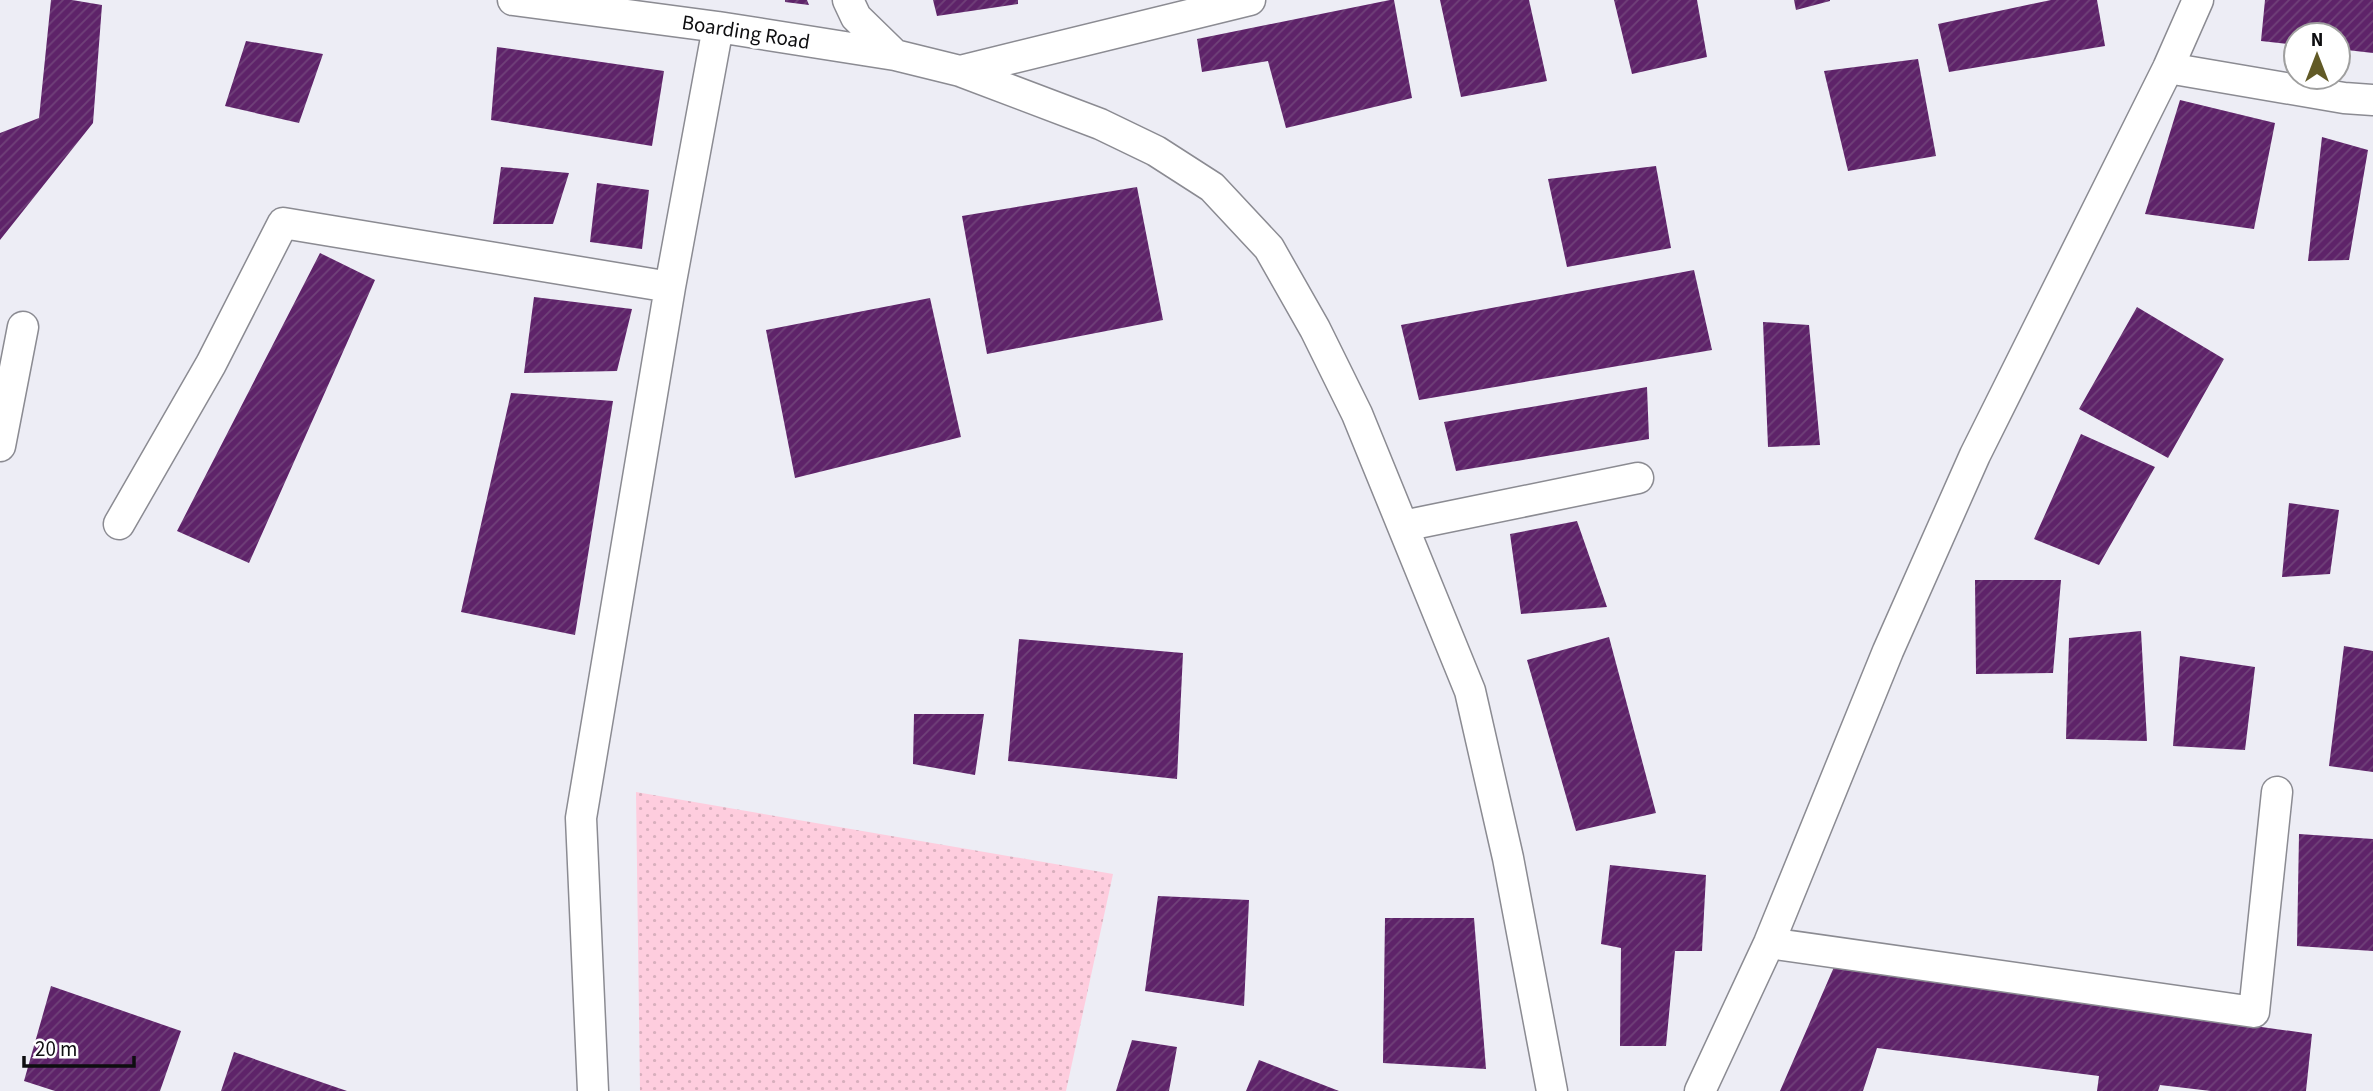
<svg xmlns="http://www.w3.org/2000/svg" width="2373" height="1091" viewBox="0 0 2373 1091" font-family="'Source Sans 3',sans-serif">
  <defs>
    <pattern id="grass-dots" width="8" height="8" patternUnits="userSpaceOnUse" patternTransform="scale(1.75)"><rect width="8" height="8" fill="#fecdde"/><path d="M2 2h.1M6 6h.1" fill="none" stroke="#d8afbd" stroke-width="1.8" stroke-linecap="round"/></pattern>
    <pattern id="building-hatch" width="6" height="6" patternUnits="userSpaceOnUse" patternTransform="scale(1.75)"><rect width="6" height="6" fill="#5e2369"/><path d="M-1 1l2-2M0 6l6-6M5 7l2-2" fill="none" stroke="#704179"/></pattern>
  </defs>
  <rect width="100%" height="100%" fill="#ededf5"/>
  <path fill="url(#grass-dots)" d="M 636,792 L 1113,874 L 1066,1091 L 640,1091 Z"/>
  <path fill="url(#building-hatch)" d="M 51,0 L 72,0 L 102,5 L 93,123 L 0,240 L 0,133 L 39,118 Z
    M 785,0 L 807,0 L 809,5 L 785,2 Z
    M 933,0 L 1018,0 L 1018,4 L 937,16 Z
    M 1390,0 L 1394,0 L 1412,98 L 1286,128 L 1268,61 L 1202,72 L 1197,39 Z
    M 1440,0 L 1529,0 L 1547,81 L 1461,97 Z
    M 1614,0 L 1697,0 L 1707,57 L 1632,74 Z
    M 1794,0 L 1830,0 L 1830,1 L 1796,10 Z
    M 2051,0 L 2097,0 L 2105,46 L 1949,72 L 1938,24 Z
    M 2265,0 L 2373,0 L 2373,53 L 2338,49 L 2338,35 L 2296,35 L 2296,45 L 2261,41 Z
    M 246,41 L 323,54 L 299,123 L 225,106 Z
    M 497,47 L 664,71 L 652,146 L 491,120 Z
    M 1918,59 L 1936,156 L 1848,171 L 1824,71 Z
    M 2180,100 L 2275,123 L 2254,229 L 2145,214 Z
    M 2322,137 L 2368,150 L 2349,260 L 2308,261 Z
    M 1656,166 L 1671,248 L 1567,267 L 1548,179 Z
    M 501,167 L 569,173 L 553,224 L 493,224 Z
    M 597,183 L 649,190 L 642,249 L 590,242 Z
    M 1137,187 L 1163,320 L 987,354 L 962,216 Z
    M 320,253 L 375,280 L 249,563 L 177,531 Z
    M 1694,270 L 1712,350 L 1419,400 L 1401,325 Z
    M 534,297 L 632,309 L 617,371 L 524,373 Z
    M 930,298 L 961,437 L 795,478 L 766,330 Z
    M 2137,307 L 2224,359 L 2168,458 L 2079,409 Z
    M 1763,322 L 1809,325 L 1820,445 L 1768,447 Z
    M 1647,387 L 1649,439 L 1456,471 L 1444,422 Z
    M 511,393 L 613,401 L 575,635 L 461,612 Z
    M 2081,434 L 2155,467 L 2099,565 L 2034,539 Z
    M 2289,503 L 2339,510 L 2330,574 L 2282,577 Z
    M 1577,521 L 1607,607 L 1521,614 L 1510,534 Z
    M 1975,580 L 2061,580 L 2053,673 L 1976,674 Z
    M 2141,631 L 2147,741 L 2066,739 L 2069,638 Z
    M 1609,637 L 1656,813 L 1576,831 L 1527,660 Z
    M 1019,639 L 1183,653 L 1177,779 L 1008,761 Z
    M 2344,646 L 2373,651 L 2373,772 L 2329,766 Z
    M 2180,656 L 2255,667 L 2245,750 L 2173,746 Z
    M 914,714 L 984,714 L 975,775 L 913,764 Z
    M 2299,834 L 2373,839 L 2373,951 L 2297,946 Z
    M 1610,865 L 1706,875 L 1702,951 L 1675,951 L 1666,1046 L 1620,1046 L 1621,948 L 1601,944 Z
    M 1158,896 L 1249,900 L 1244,1006 L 1145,991 Z
    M 1385,918 L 1474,918 L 1486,1069 L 1383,1063 Z
    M 1834,967 L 2312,1034 L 2306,1091 L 2211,1091 L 2160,1085 L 2158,1091 L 2097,1091 L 2099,1076 L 1877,1048 L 1863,1091 L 1780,1091 Z
    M 51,986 L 181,1031 L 160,1091 L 55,1091 L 24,1081 Z
    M 1132,1040 L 1177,1047 L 1169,1091 L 1116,1091 Z
    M 234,1052 L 347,1091 L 221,1091 Z
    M 1259,1060 L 1339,1091 L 1246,1091 Z"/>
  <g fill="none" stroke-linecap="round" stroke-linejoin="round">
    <g stroke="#8b8b92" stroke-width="33">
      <path id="minor" d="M 513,0 L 718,27 L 895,55
        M 848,0 L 856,17 L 895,55 L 960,71 L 1100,124 L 1156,151 L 1212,187 L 1269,248 L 1315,329 L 1357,414 L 1470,691 L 1508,858 L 1552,1091
        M 2168,68 L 2344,98 L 2373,100
        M 960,71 L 1250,0
        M 0,446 L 23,327
        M 119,524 L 211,364 L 283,223 L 670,287
        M 1403,526 L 1638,478
        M 1769,943 L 2254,1012 L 2277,792
        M 593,1091 L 581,818 L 670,287 L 718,27
        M 1700,1091 L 1769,943 L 1888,651 L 1975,455 L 2168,68 L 2198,0"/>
    </g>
    <use href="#minor" stroke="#fff" stroke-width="30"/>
  </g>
  <g text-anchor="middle" stroke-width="7" stroke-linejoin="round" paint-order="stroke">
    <g font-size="21" fill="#0e0e10" stroke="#fff">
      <text transform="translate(746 32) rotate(9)" y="7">Boarding Road</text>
    </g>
  </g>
  <g transform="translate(2317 56)"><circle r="33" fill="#ffffff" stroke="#9f9f9f" stroke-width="2"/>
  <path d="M0-5L12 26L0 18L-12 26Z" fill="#615a26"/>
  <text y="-10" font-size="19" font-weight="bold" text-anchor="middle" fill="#0e0e10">N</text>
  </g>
  <path d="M24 1056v10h110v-10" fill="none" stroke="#0e0e10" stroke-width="3.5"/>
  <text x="35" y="1056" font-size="21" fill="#0e0e10" stroke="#ffffff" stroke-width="5" paint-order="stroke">20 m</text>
</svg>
